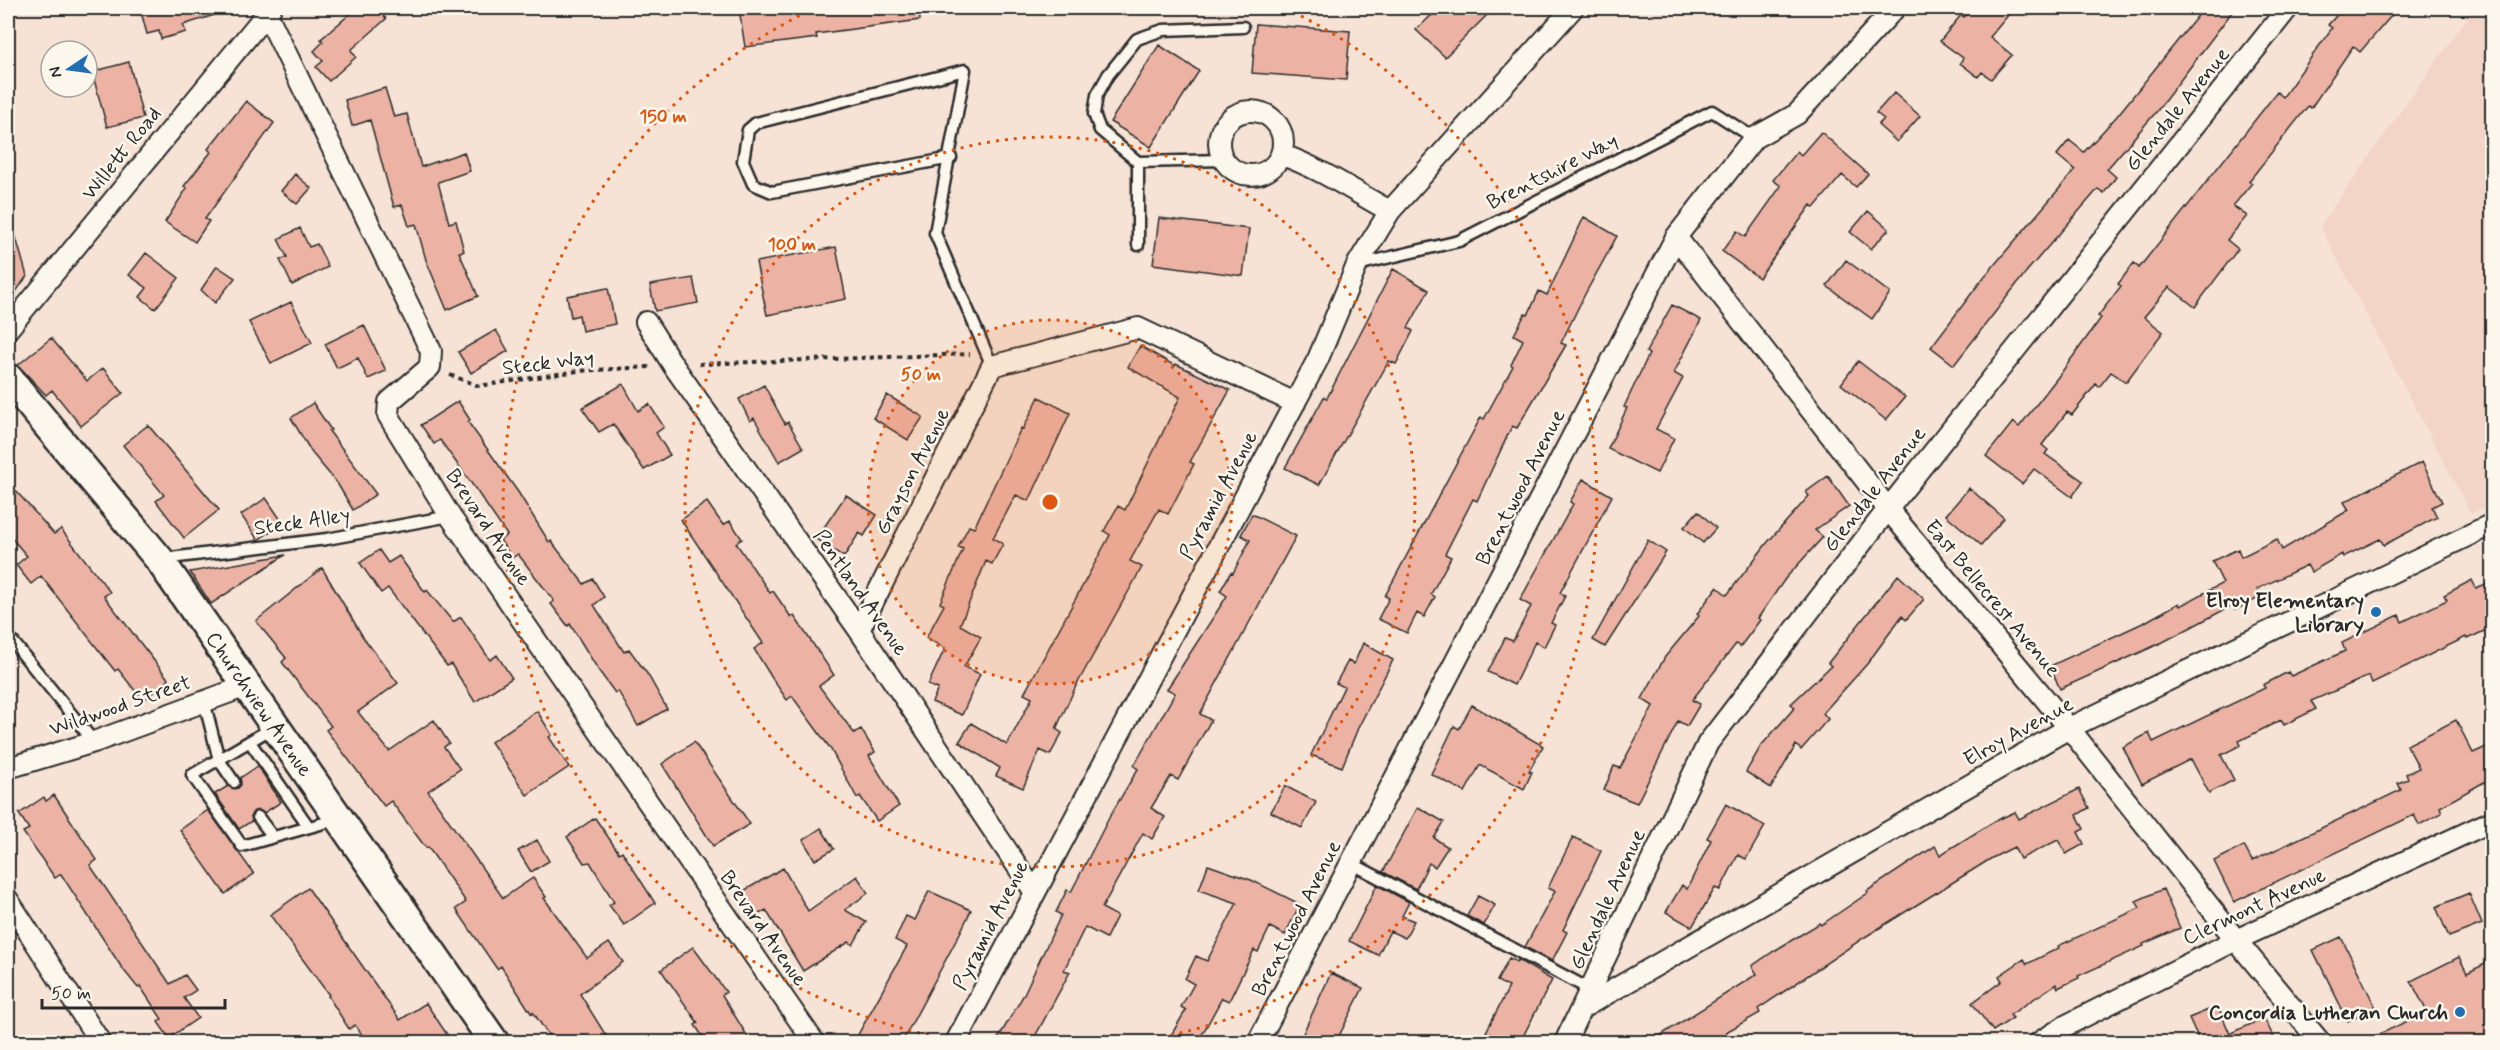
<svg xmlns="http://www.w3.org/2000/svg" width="2500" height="1050" viewBox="0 0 2500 1050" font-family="Mynerve,sans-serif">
  <rect width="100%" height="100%" fill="#f6e3d6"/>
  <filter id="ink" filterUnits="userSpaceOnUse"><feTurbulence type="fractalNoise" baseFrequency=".0167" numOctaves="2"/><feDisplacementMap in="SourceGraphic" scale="12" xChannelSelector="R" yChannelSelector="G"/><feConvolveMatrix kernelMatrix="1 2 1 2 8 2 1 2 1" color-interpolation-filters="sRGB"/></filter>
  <g filter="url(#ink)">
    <path fill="#f3d5c7" d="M 2474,8 L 2492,8 L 2492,504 L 2471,514 L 2320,226 Z"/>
    <path fill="#ecb3a4" stroke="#2b2b2b" stroke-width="1.5" d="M 140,8 L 224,8 L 224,12 L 183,25 L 186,32 L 161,39 L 159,31 L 147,34 Z
      M 357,8 L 377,8 L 386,19 L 351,50 L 356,57 L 329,81 L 316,67 L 323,61 L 314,51 L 323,42 L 321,39 Z
      M 739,8 L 919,8 L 920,20 L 816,34 L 817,38 L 745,47 Z
      M 1439,8 L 1494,8 L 1445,57 L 1416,30 Z
      M 1972,8 L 2014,8 L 1990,37 L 2012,55 L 1991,79 L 1982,72 L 1978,77 L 1960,63 L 1963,58 L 1940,41 L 1961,15 L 1964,17 Z
      M 2204,8 L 2235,8 L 2157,111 L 2107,169 L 2116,177 L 2104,193 L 2098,189 L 2027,271 L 1954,365 L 1931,347 L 1984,277 L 2075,170 L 2057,155 L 2069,140 L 2084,152 L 2117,116 Z
      M 2343,8 L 2398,8 L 2360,52 L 2353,46 L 2311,108 L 2308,106 L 2249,181 L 2252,183 L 2233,206 L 2247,216 L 2227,240 L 2238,249 L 2195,307 L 2169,287 L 2144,317 L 2163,332 L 2126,382 L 2111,372 L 2099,387 L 2096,384 L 2072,415 L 2067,412 L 2042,445 L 2048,450 L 2045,454 L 2083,481 L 2072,497 L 2034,469 L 2022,484 L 1986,456 L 2013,422 L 2019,427 L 2061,373 L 2101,318 L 2098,316 L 2121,286 L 2118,284 L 2134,263 L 2139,268 L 2277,92 L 2283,97 L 2332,28 L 2328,25 Z
      M 1256,24 L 1350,31 L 1346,80 L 1252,73 Z
      M 1159,45 L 1199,71 L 1151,147 L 1110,122 Z
      M 129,62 L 143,118 L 107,127 L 92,72 Z
      M 385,88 L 394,117 L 407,114 L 421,167 L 464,152 L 470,171 L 438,182 L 449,223 L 456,221 L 464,251 L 459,252 L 478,296 L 447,310 L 426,260 L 416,224 L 409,226 L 402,205 L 394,207 L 370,120 L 352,126 L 345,100 Z
      M 1894,93 L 1920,116 L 1897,142 L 1878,125 L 1884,119 L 1876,113 Z
      M 246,101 L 274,123 L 205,219 L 209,221 L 195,242 L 165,222 L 187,188 L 184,186 L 211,152 L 208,149 Z
      M 1821,132 L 1868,174 L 1856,187 L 1842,175 L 1814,208 L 1811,205 L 1759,278 L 1722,251 L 1737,231 L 1745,237 L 1781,186 L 1773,180 L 1797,151 L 1801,155 Z
      M 295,174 L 311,188 L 297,204 L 281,191 Z
      M 1868,211 L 1889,229 L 1871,249 L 1850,232 Z
      M 1584,217 L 1617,236 L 1584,296 L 1561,343 L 1566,345 L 1517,428 L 1512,426 L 1477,501 L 1473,499 L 1445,554 L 1451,557 L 1431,594 L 1435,597 L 1424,617 L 1417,613 L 1407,633 L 1378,619 L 1389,598 L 1385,596 L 1481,417 L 1484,419 L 1513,366 L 1511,365 L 1523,340 L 1514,335 L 1525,314 L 1528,315 L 1539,291 L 1547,295 Z
      M 1159,218 L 1249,229 L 1243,276 L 1153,264 Z
      M 13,227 L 27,276 L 8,303 L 8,228 Z
      M 300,228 L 309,247 L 317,244 L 328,267 L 292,285 L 280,260 L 287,257 L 278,239 Z
      M 836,247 L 846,299 L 767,315 L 756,262 Z
      M 146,253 L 179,278 L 155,309 L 140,297 L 147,288 L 129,275 Z
      M 1846,260 L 1890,293 L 1872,319 L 1827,286 Z
      M 217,266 L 235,278 L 215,303 L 201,290 Z
      M 1393,269 L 1429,290 L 1408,328 L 1413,331 L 1396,364 L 1389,361 L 1319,485 L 1285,468 L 1324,397 L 1327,398 Z
      M 693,278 L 698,303 L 655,311 L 650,285 Z
      M 608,288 L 615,324 L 582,331 L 579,315 L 571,317 L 567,296 Z
      M 291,302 L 312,343 L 271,363 L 249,322 Z
      M 1672,305 L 1701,320 L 1674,373 L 1683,378 L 1656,429 L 1674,438 L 1657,473 L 1608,449 L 1627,408 L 1624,407 L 1649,354 L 1646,352 Z
      M 364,325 L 386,371 L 368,379 L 358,358 L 337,368 L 325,344 Z
      M 496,330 L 508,351 L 471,373 L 458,352 Z
      M 51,338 L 87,381 L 103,368 L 123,393 L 81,426 L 52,390 L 46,395 L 18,365 Z
      M 1140,346 L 1175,366 L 1176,364 L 1230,390 L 1190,462 L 1194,464 L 1168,514 L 1159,509 L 1130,561 L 1142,567 L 1076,686 L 1056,729 L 1062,733 L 1050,755 L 1040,750 L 1023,788 L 996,776 L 1000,768 L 959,742 L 971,723 L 1007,745 L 1032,698 L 1024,694 L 1110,535 L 1104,531 L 1118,506 L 1125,510 L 1180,397 L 1128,367 Z
      M 1858,361 L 1905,397 L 1886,420 L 1841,384 Z
      M 623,384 L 638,411 L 649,404 L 664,427 L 656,433 L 670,455 L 644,470 L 613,424 L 599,432 L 582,408 Z
      M 764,385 L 785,424 L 788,422 L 803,448 L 779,462 L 754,418 L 750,421 L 739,399 Z
      M 887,395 L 923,417 L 908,440 L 873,418 Z
      M 1039,397 L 1070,413 L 1029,501 L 1016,495 L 993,538 L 1003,544 L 992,564 L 986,561 L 960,625 L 981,637 L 964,667 L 980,674 L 962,715 L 932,702 L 938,689 L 928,685 L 945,648 L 926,638 L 944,605 L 940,603 L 963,549 L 958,547 L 969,526 L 974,528 L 1021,428 L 1023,429 Z
      M 458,401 L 470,420 L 468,422 L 518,492 L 549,542 L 551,541 L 584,584 L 593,579 L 604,597 L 594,605 L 624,652 L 629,649 L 648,675 L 667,709 L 638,726 L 618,691 L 615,693 L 599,671 L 570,624 L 568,626 L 551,604 L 554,601 L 518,554 L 512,558 L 500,540 L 507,535 L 474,487 L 440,440 L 434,444 L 421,425 Z
      M 313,403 L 331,430 L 329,431 L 376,494 L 353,510 L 337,483 L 312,453 L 291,418 Z
      M 148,425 L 219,510 L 184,538 L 156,501 L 164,495 L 123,445 Z
      M 2422,462 L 2442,502 L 2432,507 L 2437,517 L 2384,545 L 2380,539 L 2343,557 L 2342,554 L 2311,572 L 2307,565 L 2257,589 L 2261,597 L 2235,610 L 2233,605 L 2163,642 L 2060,689 L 2050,666 L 2145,622 L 2179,603 L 2180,606 L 2223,583 L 2212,561 L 2238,549 L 2241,557 L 2277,539 L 2282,550 L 2349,510 L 2344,502 Z
      M 1828,476 L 1849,506 L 1815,530 L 1823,537 L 1785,579 L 1758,618 L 1760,620 L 1740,647 L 1736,644 L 1692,700 L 1700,704 L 1687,726 L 1678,721 L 1637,803 L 1604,790 L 1614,766 L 1620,768 L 1653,706 L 1642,699 L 1665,657 L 1699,616 L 1697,614 L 1717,587 L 1727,595 L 1767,543 L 1809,496 L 1806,492 Z
      M 1583,479 L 1612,496 L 1560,593 L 1565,596 L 1551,623 L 1555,625 L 1544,647 L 1535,642 L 1514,685 L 1488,672 L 1505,638 L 1513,641 L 1531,606 L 1520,600 L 1573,504 L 1570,502 Z
      M 8,482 L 54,534 L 61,529 L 110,592 L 104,596 L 169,680 L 143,701 L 118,669 L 115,671 L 41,576 L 31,584 L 16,565 L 27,556 L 8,534 Z
      M 1969,488 L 2004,518 L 1981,545 L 1946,515 Z
      M 846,495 L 877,515 L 864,536 L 859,533 L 844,557 L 816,539 Z
      M 266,498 L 283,523 L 258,540 L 241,515 Z
      M 707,502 L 723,525 L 730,521 L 742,539 L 736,543 L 770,593 L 773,591 L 791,617 L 794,616 L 834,675 L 819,686 L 854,733 L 861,729 L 875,752 L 869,756 L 899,806 L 877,821 L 860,796 L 857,798 L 830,748 L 792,696 L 787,700 L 772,678 L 754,649 L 763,643 L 681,520 Z
      M 1698,511 L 1716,528 L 1703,543 L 1684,527 Z
      M 1252,514 L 1296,536 L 1200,714 L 1211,720 L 1178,780 L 1171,776 L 1151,808 L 1165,817 L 1152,839 L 1143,833 L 1102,908 L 1117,916 L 1106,938 L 1085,927 L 1064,970 L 1070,972 L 1032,1042 L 996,1042 L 1023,996 L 1061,915 L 1056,912 L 1067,890 L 1071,892 L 1111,814 L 1138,769 L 1134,766 L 1175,693 L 1167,689 L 1227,596 L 1220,591 L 1231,572 L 1233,573 L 1250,540 L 1241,535 Z
      M 1648,540 L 1666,552 L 1605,647 L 1593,640 Z
      M 379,550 L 388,563 L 399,556 L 425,592 L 427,590 L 453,622 L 461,617 L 490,660 L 497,655 L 512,678 L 475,702 L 451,664 L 447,666 L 388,588 L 381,593 L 360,563 Z
      M 285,555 L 211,604 L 190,572 Z
      M 322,568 L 363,637 L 398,683 L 358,712 L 389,751 L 434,720 L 449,743 L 444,747 L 460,769 L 428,791 L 503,898 L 533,878 L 546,897 L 544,898 L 587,958 L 609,943 L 623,962 L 580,994 L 610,1042 L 553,1042 L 533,1012 L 531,1013 L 501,966 L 497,969 L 456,909 L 466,902 L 428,847 L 426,848 L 391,801 L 384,806 L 326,730 L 331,726 L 282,662 L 286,658 L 256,621 Z
      M 1898,575 L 1924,599 L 1906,620 L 1902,616 L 1867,664 L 1823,713 L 1828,719 L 1801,750 L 1796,745 L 1771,788 L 1746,772 L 1761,746 L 1795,707 L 1791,704 L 1831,666 L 1828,663 Z
      M 2472,580 L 2476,588 L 2493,581 L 2493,627 L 2467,639 L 2466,637 L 2372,683 L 2369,676 L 2311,701 L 2316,709 L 2284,725 L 2281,720 L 2239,741 L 2241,745 L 2221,755 L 2234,780 L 2209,793 L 2191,759 L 2142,784 L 2123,747 L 2149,733 L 2153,742 L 2265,688 L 2263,685 L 2288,672 L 2291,676 L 2345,651 L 2342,643 L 2399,615 L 2402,622 L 2447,600 L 2444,595 Z
      M 1363,643 L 1393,660 L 1358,728 L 1342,767 L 1311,755 L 1344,687 L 1336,683 L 1348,661 L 1354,664 Z
      M 1472,705 L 1543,746 L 1529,771 L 1532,772 L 1524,789 L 1480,765 L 1465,792 L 1431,774 L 1454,726 L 1459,729 Z
      M 537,711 L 552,735 L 549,737 L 569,767 L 527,795 L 491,742 Z
      M 2456,720 L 2473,753 L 2493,744 L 2493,777 L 2440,807 L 2442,813 L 2419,825 L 2414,815 L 2234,902 L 2214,861 L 2244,846 L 2252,861 L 2401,790 L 2398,783 L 2408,779 L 2406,774 L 2419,768 L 2407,745 Z
      M 694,742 L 750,824 L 713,846 L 662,764 Z
      M 258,766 L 281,802 L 264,813 L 254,811 L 251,815 L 252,821 L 239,829 L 215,794 L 228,786 L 238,788 L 241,785 L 240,778 Z
      M 1285,786 L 1316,802 L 1302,828 L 1271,812 Z
      M 2079,789 L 2089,808 L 2077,815 L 2084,829 L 2078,832 L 2084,844 L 2066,854 L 2058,840 L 2020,859 L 2014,847 L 1992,858 L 1865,937 L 1758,1009 L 1760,1013 L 1726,1032 L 1733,1042 L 1650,1042 L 1757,974 L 1752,966 L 1774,951 L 1820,923 L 1821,925 L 1868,893 L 1867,891 L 1935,846 L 1940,855 L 1995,821 L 2015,812 L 2019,819 Z
      M 54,795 L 97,860 L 90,865 L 170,984 L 185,975 L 196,990 L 184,998 L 198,1018 L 169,1038 L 158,1022 L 162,1019 L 140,986 L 138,988 L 122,968 L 61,874 L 55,878 L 23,832 L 29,829 L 19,814 L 44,797 L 46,801 Z
      M 1726,804 L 1765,826 L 1746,859 L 1738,855 L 1720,890 L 1715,888 L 1692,927 L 1666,912 L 1682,885 L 1687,889 L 1711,840 L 1707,838 Z
      M 1418,807 L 1444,822 L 1434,838 L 1448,847 L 1435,867 L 1429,863 L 1416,889 L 1383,872 Z
      M 208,810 L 254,874 L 225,894 L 180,830 Z
      M 595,818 L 619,853 L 622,851 L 655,903 L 624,925 L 609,905 L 614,902 L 590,862 L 584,863 L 567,837 Z
      M 821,828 L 834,849 L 815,860 L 803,840 Z
      M 1573,837 L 1601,851 L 1563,930 L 1567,932 L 1552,961 L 1525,947 L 1555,891 L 1548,888 Z
      M 537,840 L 549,861 L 531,872 L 518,851 Z
      M 1208,865 L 1251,880 L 1300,904 L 1285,935 L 1270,927 L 1258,952 L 1254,950 L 1229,1001 L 1222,998 L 1198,1042 L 1167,1042 L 1186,1010 L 1181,1007 L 1194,984 L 1185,979 L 1196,956 L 1207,961 L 1237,903 L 1199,890 Z
      M 783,868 L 808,911 L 857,876 L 868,893 L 845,910 L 866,922 L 853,945 L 849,942 L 803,971 L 766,910 L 754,917 L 740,893 Z
      M 1377,885 L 1409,902 L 1402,916 L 1414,921 L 1405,938 L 1390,931 L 1378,955 L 1349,941 Z
      M 308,888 L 400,1020 L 426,1003 L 452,1042 L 367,1042 L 355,1025 L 349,1029 L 328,996 L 329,995 L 270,915 Z
      M 2163,889 L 2180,928 L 2143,944 L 2144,946 L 2078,976 L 2079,978 L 2058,988 L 2056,984 L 2010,1015 L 2013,1018 L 1993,1031 L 1972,1003 L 2002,981 L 1999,976 L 2024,959 L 2027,964 L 2059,948 L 2058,946 L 2140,908 L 2136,901 Z
      M 929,891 L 971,910 L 960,933 L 902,1042 L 854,1042 L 907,946 L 895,940 L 906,916 L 915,920 Z
      M 2469,893 L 2482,924 L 2449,937 L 2436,907 Z
      M 1478,896 L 1495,905 L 1484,925 L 1467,916 Z
      M 2341,937 L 2376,1008 L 2348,1021 L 2313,950 Z
      M 693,947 L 726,992 L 722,995 L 751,1042 L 706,1042 L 695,1025 L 698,1023 L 661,970 Z
      M 2459,957 L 2467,973 L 2493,960 L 2493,1042 L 2363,1042 L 2427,1012 L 2411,981 Z
      M 1509,958 L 1517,962 L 1518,960 L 1552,980 L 1520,1042 L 1506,1042 L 1486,1032 L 1509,987 L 1497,981 Z
      M 1331,973 L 1363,988 L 1336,1042 L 1299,1042 Z
      M 2218,1006 L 2230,1034 L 2264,1018 L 2276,1042 L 2200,1042 L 2189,1018 Z"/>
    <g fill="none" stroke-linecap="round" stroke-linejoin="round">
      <g stroke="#2b2b2b" stroke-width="15">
        <path id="lane" d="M 951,158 L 772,192 L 753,184 L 743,161 L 748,130 L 756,123 L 965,70 L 935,233 L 992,366
          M 1138,162 L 1100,130 L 1094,114 L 1097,95 L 1108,75 L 1137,39 L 1163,30 L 1243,27
          M 1138,245 L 1138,162 L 1224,160
          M 1357,265 L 1459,241 L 1712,111 L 1754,138
          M 162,559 L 327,539 L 450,516
          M 8,636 L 94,742
          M 204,701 L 219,760 L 234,782
          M 274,727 L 192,775 L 242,846 L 338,819
          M 250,742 L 309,827
          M 258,817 L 273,837
          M 1351,863 L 1591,990"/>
      </g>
      <g stroke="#2b2b2b" stroke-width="24">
        <path id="street" d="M 266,12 L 431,351 L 430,367 L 389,402 L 388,415 L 450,516 L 814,1042
          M1219 143a32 32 0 1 1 64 0a32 32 0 1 1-64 0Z
          M 1282,155 C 1318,167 1355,192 1390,211
          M 1676,237 L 1888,509 L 2069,728 L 2236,940 L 2320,1042
          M 646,322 L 673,365 L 859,630 L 1034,891
          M 8,329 L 271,8
          M 859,630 L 992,366 L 1138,328 L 1295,403
          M 8,768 L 94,742 L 249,685
          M 8,900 L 100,1042
          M 1582,1008 L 2069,728 L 2492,524
          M 956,1042 L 1318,359 L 1357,265 L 1390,211 L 1573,8
          M 1258,1042 L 1676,237 L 1754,138 L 1797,114 L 1895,8
          M 1565,1042 L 1708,743 L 1888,509 L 2288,8
          M 2040,1042 L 2067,1025 L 2236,940 L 2492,821"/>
      </g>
      <g stroke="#2b2b2b" stroke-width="33">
        <g id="secondary">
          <path id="s1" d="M 8,378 L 159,559 L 494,1042"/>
        </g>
      </g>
      <path stroke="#2b2b2b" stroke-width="4" stroke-dasharray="4.5 4.5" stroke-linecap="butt" d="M 699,364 L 970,354
        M 450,375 L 479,386 L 578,371 L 650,367"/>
      <use href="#lane" stroke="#fbf7ec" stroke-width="10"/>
      <use href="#street" stroke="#fbf7ec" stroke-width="20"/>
      <use href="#secondary" stroke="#fbf7ec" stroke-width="28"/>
    </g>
  </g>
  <circle cx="1050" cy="502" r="182" fill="#df570e" fill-opacity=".12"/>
  <g fill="none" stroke="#df570e" stroke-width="3" stroke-dasharray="3 6">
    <circle cx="1050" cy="502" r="182"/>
    <circle cx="1050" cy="502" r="365"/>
    <path d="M964 1042A547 547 0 0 1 815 8M1285 8A547 547 0 0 1 1136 1042"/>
  </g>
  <g fill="#1f6fb2" stroke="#fbf7ec" stroke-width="2">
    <circle cx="2376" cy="612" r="6"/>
    <circle cx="2460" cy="1012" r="6"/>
  </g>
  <g text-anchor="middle" stroke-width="5" stroke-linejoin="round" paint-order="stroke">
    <g font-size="21" fill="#2b2b2b" stroke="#fbf7ec">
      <text transform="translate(2177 109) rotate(-51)" y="7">Glendale Avenue</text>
      <text transform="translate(121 153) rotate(-51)" y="7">Willett Road</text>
      <text transform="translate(1552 171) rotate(-27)" y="7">Brentshire Way</text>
      <text transform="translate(548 362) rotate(-7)" y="7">Steck Way</text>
      <text transform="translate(912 471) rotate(-63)" y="7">Grayson Avenue</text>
      <text transform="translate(1520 487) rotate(-63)" y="7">Brentwood Avenue</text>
      <text transform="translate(1874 489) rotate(-52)" y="7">Glendale Avenue</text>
      <text transform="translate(1218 495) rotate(-62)" y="7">Pyramid Avenue</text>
      <text transform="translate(302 521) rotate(-8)" y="7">Steck Alley</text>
      <text transform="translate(489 527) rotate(56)" y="7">Brevard Avenue</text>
      <text transform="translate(861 592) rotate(55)" y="7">Pentland Avenue</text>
      <text transform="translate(1993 598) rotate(50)" y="7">East Bellecrest Avenue</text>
      <text dy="7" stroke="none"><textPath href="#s1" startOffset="412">Churchview Avenue</textPath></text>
      <text transform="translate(120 705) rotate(-19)" y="7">Wildwood Street</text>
      <text transform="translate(2018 731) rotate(-29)" y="7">Elroy Avenue</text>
      <text transform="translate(1607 899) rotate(-65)" y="7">Glendale Avenue</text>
      <text transform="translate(2254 906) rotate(-25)" y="7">Clermont Avenue</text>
      <text transform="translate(1296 918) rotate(-63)" y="7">Brentwood Avenue</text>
      <text transform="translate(990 925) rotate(-63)" y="7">Pyramid Avenue</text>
      <text transform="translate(764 928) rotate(55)" y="7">Brevard Avenue</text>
    </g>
    <g font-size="21" font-weight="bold" fill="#2b2b2b" stroke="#fbf7ec" text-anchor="end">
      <text x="2364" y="607">Elroy Elementary<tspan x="2364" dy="24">Library</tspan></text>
      <text x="2448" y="1019">Concordia Lutheran Church</text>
    </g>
  </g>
  <circle cx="1050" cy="502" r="9" fill="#df570e" stroke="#fbf7ec" stroke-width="3"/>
  <g font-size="18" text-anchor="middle" font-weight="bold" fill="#df570e" stroke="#fbf7ec" stroke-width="5" stroke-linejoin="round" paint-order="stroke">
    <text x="663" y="122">150 m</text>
    <text x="792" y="250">100 m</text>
    <text x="921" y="380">50 m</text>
  </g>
  <rect width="2500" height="1050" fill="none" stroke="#fbf7ec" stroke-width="30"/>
  <rect x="15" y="15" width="2470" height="1020" fill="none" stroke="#2b2b2b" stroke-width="2" filter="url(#ink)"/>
  <g transform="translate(69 69) rotate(257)"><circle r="28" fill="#fbf7ec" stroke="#a8a59f" stroke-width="1.5"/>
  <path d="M0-4.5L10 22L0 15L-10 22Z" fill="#1f6fb2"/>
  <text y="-9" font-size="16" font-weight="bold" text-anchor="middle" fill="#2b2b2b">N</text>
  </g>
  <path d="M42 999v9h183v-9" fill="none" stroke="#2b2b2b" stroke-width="3"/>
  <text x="51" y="999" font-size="18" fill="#2b2b2b" stroke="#fbf7ec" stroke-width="4.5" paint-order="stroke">50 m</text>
</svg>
